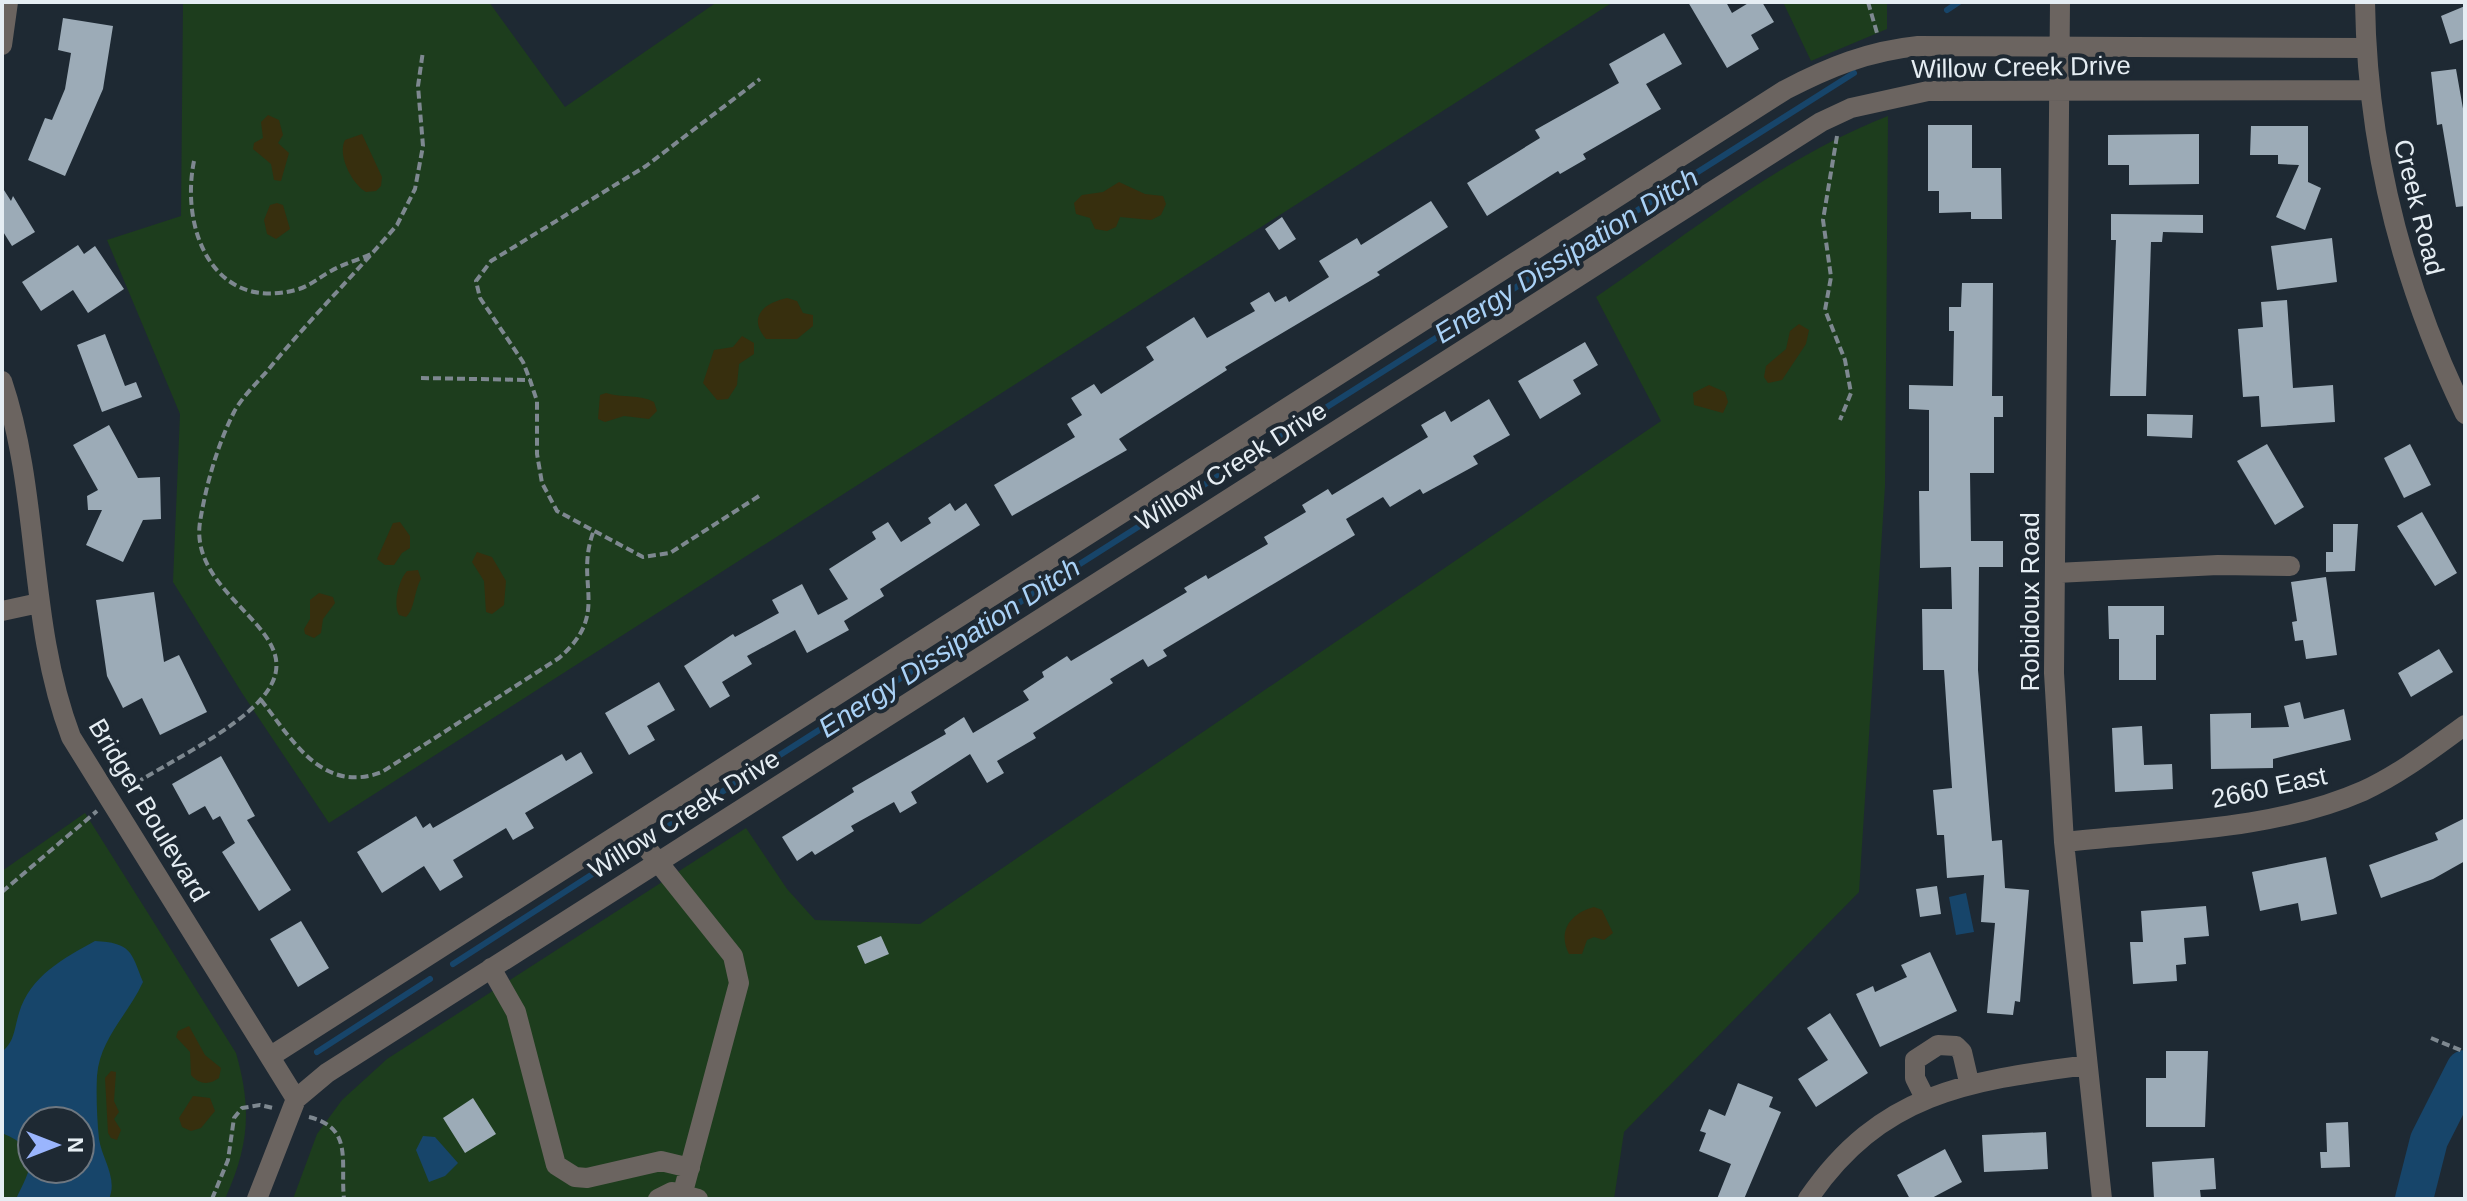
<svg xmlns="http://www.w3.org/2000/svg" width="2467" height="1201" viewBox="0 0 2467 1201" font-family="Helvetica,sans-serif">
  <rect width="100%" height="100%" fill="#1e2933"/>
  <path fill="#1d3d1d" fill-rule="evenodd" d="M 183,2 L 489,2 L 565,107 L 717,2 L 1613,2 L 329,823 L 242,693 L 173,582 L 180,414 L 107,240 L 181,216 Z
    M 1783,2 L 1887,2 L 1887,29 L 1811,61 Z
    M 1888,116 L 1885,486 L 1859,892 L 1624,1132 L 1614,1199 L 293,1199 L 317,1134 L 342,1100 L 387,1059 L 746,828 L 787,889 L 815,920 L 920,924 L 1661,421 L 1596,297 C 1690,233 1782,157 1888,116 Z
    M 85,813 L 236,1053 C 252,1109 249,1146 225,1199 L 2,1199 L 2,871 ZM 32,1121 L 80,1121 L 80,1169 L 32,1169 Z"/>
  <path fill="#372f0e" d="M 268,115 L 279,120 L 283,135 L 278,143 L 289,153 L 281,181 L 274,180 L 271,164 L 253,149 L 254,143 L 263,138 L 261,122 Z
    M 362,134 L 382,177 L 381,186 L 376,191 L 366,192 C 352,184 337,155 345,140 Z
    M 1119,182 L 1145,194 L 1163,196 L 1166,204 L 1161,215 L 1151,220 L 1120,217 L 1116,227 L 1107,231 L 1095,229 L 1090,218 L 1076,214 L 1074,203 L 1082,195 L 1103,192 Z
    M 277,203 L 283,205 L 290,229 L 276,239 L 267,234 L 264,220 L 270,205 Z
    M 787,298 L 797,301 L 803,313 L 813,315 L 813,326 L 797,339 L 766,339 C 747,317 764,303 787,298 Z
    M 1799,324 L 1809,330 L 1806,344 L 1782,380 L 1768,383 L 1764,377 L 1766,366 L 1786,349 L 1790,331 Z
    M 742,336 L 754,343 L 754,354 L 739,364 L 737,385 L 728,399 L 717,400 L 703,383 L 714,350 L 733,347 Z
    M 1709,385 L 1725,392 L 1728,402 L 1723,413 L 1694,405 L 1693,393 Z
    M 606,393 C 622,398 640,394 654,402 L 657,411 L 649,419 L 624,416 L 605,422 L 598,419 L 600,395 Z
    M 400,522 L 410,536 L 410,548 L 402,553 L 394,565 L 385,565 L 377,559 L 393,523 Z
    M 477,552 L 492,557 L 506,581 L 504,605 L 492,614 L 486,612 L 484,581 L 472,562 Z
    M 418,570 L 421,579 C 414,591 415,609 406,617 L 399,615 C 393,605 398,581 407,571 Z
    M 319,593 L 333,597 L 335,603 L 323,619 L 321,633 L 314,638 L 305,634 L 304,629 L 310,619 L 310,600 Z
    M 1594,907 L 1602,910 L 1613,933 L 1604,940 L 1594,937 L 1587,940 L 1582,954 L 1569,954 C 1557,931 1571,913 1594,907 Z
    M 189,1026 L 205,1055 L 221,1068 L 219,1078 C 209,1085 200,1085 191,1075 L 190,1052 L 176,1037 L 178,1031 Z
    M 111,1071 L 116,1072 L 114,1101 L 119,1112 L 114,1119 L 121,1130 L 117,1140 L 111,1138 L 108,1133 L 105,1078 Z
    M 193,1096 L 210,1098 L 215,1111 L 201,1128 L 191,1131 L 182,1127 L 179,1118 Z"/>
  <path fill="#17456a" fill-rule="evenodd" d="M 1966,893 L 1974,932 L 1956,935 L 1949,897 Z
    M 95,941 C 131,943 131,951 143,982 C 128,1015 100,1038 97,1076 C 96,1095 97,1119 99,1139 C 102,1159 118,1178 109,1199 L 16,1199 C 31,1168 43,1150 2,1133 L 2,1052 C 15,1041 14,1029 19,1013 C 30,976 64,958 95,941 ZM 32,1121 L 80,1121 L 80,1169 L 32,1169 Z
    M 423,1136 L 435,1137 L 458,1163 L 445,1176 L 429,1182 L 416,1150 Z"/>
  <g fill="none" stroke-linecap="round" stroke-linejoin="round">
    <path stroke="#17456a" stroke-width="6" d="M 1947,10 L 1959,2
      M 1278,438 L 1854,73
      M 670,825 L 1229,469
      M 453,964 L 622,855
      M 317,1052 L 430,979"/>
    <path stroke="#17456a" stroke-width="38" d="M 2414,1199 L 2429,1140 L 2465,1069"/>
  </g>
  <path fill="#9cabb7" d="M 1688,2 L 1726,2 L 1732,13 L 1750,2 L 1762,2 L 1774,22 L 1751,35 L 1759,49 L 1727,68 Z
    M 2465,6 L 2465,39 L 2450,44 L 2441,16 Z
    M 63,18 L 113,26 L 103,89 L 65,176 L 28,160 L 45,118 L 52,120 L 65,89 L 71,53 L 58,50 Z
    M 1664,33 L 1682,64 L 1646,84 L 1661,109 L 1583,154 L 1586,159 L 1560,174 L 1558,171 L 1487,216 L 1467,183 L 1540,138 L 1535,130 L 1619,83 L 1609,64 Z
    M 2456,69 L 2465,120 L 2465,206 L 2456,207 L 2442,124 L 2437,125 L 2431,72 Z
    M 1928,125 L 1972,125 L 1972,168 L 2001,168 L 2002,219 L 1971,219 L 1971,212 L 1939,213 L 1939,191 L 1928,191 Z
    M 2251,126 L 2308,126 L 2308,182 L 2321,188 L 2305,230 L 2276,217 L 2299,165 L 2278,164 L 2278,155 L 2250,155 Z
    M 2199,134 L 2199,184 L 2129,185 L 2129,165 L 2108,165 L 2108,135 Z
    M 2,187 L 11,201 L 13,196 L 35,232 L 12,246 L 2,230 Z
    M 1431,201 L 1448,227 L 1377,272 L 1380,275 L 1225,367 L 1227,370 L 1119,439 L 1127,450 L 1012,516 L 994,485 L 1075,437 L 1067,424 L 1082,415 L 1071,398 L 1094,384 L 1101,394 L 1145,366 L 1154,360 L 1146,347 L 1194,317 L 1207,338 L 1255,311 L 1250,303 L 1269,292 L 1275,302 L 1286,296 L 1289,302 L 1329,277 L 1319,261 L 1357,238 L 1361,245 Z
    M 2111,214 L 2203,215 L 2203,233 L 2163,232 L 2162,242 L 2151,242 L 2146,396 L 2110,396 L 2116,240 L 2111,240 Z
    M 1282,217 L 1296,239 L 1279,250 L 1265,229 Z
    M 2332,238 L 2337,282 L 2277,290 L 2271,246 Z
    M 78,245 L 84,254 L 95,246 L 124,289 L 88,313 L 73,290 L 41,311 L 22,282 Z
    M 1962,283 L 1993,283 L 1992,396 L 2003,396 L 2003,417 L 1994,417 L 1994,473 L 1970,473 L 1971,541 L 2003,541 L 2003,567 L 1979,567 L 1978,670 L 1992,841 L 2002,840 L 2005,888 L 2029,890 L 2020,1002 L 2015,1001 L 2013,1015 L 1987,1013 L 1995,923 L 1981,922 L 1984,875 L 1947,878 L 1944,835 L 1937,835 L 1933,790 L 1952,788 L 1944,670 L 1923,670 L 1922,609 L 1952,609 L 1951,567 L 1920,568 L 1919,491 L 1929,491 L 1929,410 L 1909,409 L 1909,385 L 1953,386 L 1954,331 L 1949,331 L 1949,307 L 1961,307 Z
    M 2287,300 L 2293,388 L 2333,385 L 2335,422 L 2261,427 L 2259,396 L 2243,397 L 2238,329 L 2263,327 L 2261,302 Z
    M 105,334 L 125,386 L 136,382 L 142,397 L 102,412 L 77,345 Z
    M 1585,342 L 1598,365 L 1573,380 L 1581,394 L 1540,419 L 1518,381 Z
    M 1489,399 L 1510,435 L 1473,456 L 1478,464 L 1423,494 L 1420,489 L 1390,507 L 1383,497 L 1346,519 L 1355,535 L 1163,650 L 1167,656 L 1148,667 L 1143,659 L 1110,679 L 1113,683 L 1033,733 L 1036,738 L 997,761 L 1004,773 L 987,783 L 970,754 L 911,792 L 917,803 L 900,813 L 894,802 L 851,826 L 854,831 L 815,855 L 812,851 L 797,861 L 782,837 L 854,792 L 852,788 L 946,734 L 944,730 L 964,717 L 973,733 L 1029,700 L 1023,691 L 1044,677 L 1042,672 L 1067,656 L 1071,661 L 1187,592 L 1184,588 L 1206,575 L 1208,579 L 1268,544 L 1264,537 L 1306,512 L 1302,505 L 1328,489 L 1332,495 L 1428,437 L 1421,425 L 1445,411 L 1451,422 Z
    M 2147,414 L 2193,415 L 2192,438 L 2147,436 Z
    M 109,425 L 138,478 L 160,477 L 161,519 L 143,520 L 123,562 L 86,545 L 102,510 L 88,510 L 87,496 L 98,490 L 73,445 Z
    M 2267,444 L 2304,507 L 2275,525 L 2237,461 Z
    M 2410,444 L 2431,485 L 2404,498 L 2384,458 Z
    M 950,503 L 955,511 L 966,503 L 980,525 L 880,589 L 884,596 L 844,621 L 849,630 L 807,653 L 795,630 L 747,656 L 752,664 L 722,682 L 730,696 L 710,708 L 684,666 L 733,634 L 735,637 L 779,613 L 772,600 L 802,584 L 818,615 L 848,599 L 829,569 L 876,539 L 872,532 L 888,522 L 901,542 L 931,523 L 928,518 Z
    M 2422,512 L 2457,573 L 2435,586 L 2397,526 Z
    M 2333,524 L 2358,524 L 2355,571 L 2326,572 L 2326,552 L 2333,552 Z
    M 2326,577 L 2337,655 L 2306,659 L 2303,640 L 2295,641 L 2292,622 L 2297,621 L 2291,582 Z
    M 154,592 L 164,662 L 179,655 L 207,712 L 160,735 L 142,698 L 123,708 L 107,676 L 96,600 Z
    M 2108,606 L 2164,606 L 2164,635 L 2156,635 L 2156,680 L 2119,680 L 2119,639 L 2109,639 Z
    M 2439,649 L 2453,672 L 2411,697 L 2398,673 Z
    M 659,682 L 675,710 L 647,726 L 655,740 L 629,755 L 605,713 Z
    M 2300,702 L 2304,719 L 2344,709 L 2351,740 L 2273,759 L 2273,768 L 2211,769 L 2210,714 L 2251,713 L 2251,728 L 2289,727 L 2284,706 Z
    M 2142,726 L 2144,765 L 2172,764 L 2173,789 L 2115,792 L 2112,728 Z
    M 581,752 L 593,773 L 525,813 L 534,828 L 513,840 L 506,828 L 453,860 L 463,877 L 440,891 L 424,866 L 382,893 L 357,852 L 416,816 L 423,828 L 430,823 L 433,828 L 562,754 L 566,761 Z
    M 221,756 L 255,816 L 247,820 L 291,890 L 259,911 L 222,852 L 235,843 L 220,816 L 213,820 L 205,806 L 189,815 L 172,784 Z
    M 2465,818 L 2465,861 L 2433,879 L 2381,898 L 2369,865 L 2438,840 L 2435,833 Z
    M 2326,857 L 2337,914 L 2301,921 L 2298,903 L 2260,911 L 2252,872 Z
    M 1937,886 L 1941,914 L 1920,917 L 1916,889 Z
    M 2206,906 L 2209,936 L 2184,938 L 2186,964 L 2176,965 L 2177,981 L 2133,984 L 2130,942 L 2143,942 L 2141,911 Z
    M 301,921 L 329,968 L 298,987 L 270,939 Z
    M 881,936 L 889,954 L 865,964 L 857,946 Z
    M 1930,952 L 1957,1011 L 1880,1047 L 1856,994 L 1873,986 L 1875,992 L 1907,977 L 1901,965 Z
    M 1830,1013 L 1868,1073 L 1816,1107 L 1798,1079 L 1828,1060 L 1807,1028 Z
    M 2166,1051 L 2208,1051 L 2205,1127 L 2146,1127 L 2146,1078 L 2166,1078 Z
    M 1738,1083 L 1773,1097 L 1769,1107 L 1781,1112 L 1744,1199 L 1717,1199 L 1731,1164 L 1699,1151 L 1706,1133 L 1700,1131 L 1709,1109 L 1725,1116 Z
    M 473,1098 L 496,1134 L 465,1153 L 443,1118 Z
    M 2348,1122 L 2350,1167 L 2321,1168 L 2320,1152 L 2327,1152 L 2326,1123 Z
    M 2046,1132 L 2048,1169 L 1984,1172 L 1982,1135 Z
    M 1945,1149 L 1962,1182 L 1930,1199 L 1910,1199 L 1897,1175 Z
    M 2214,1158 L 2216,1189 L 2200,1190 L 2201,1199 L 2154,1199 L 2152,1162 Z"/>
  <g fill="none" stroke-linecap="round" stroke-linejoin="round">
    <path stroke="#7e8890" stroke-width="4" stroke-dasharray="8 4" stroke-linecap="butt" d="M 1868,2 L 1877,33
      M 1837,136 L 1823,220 L 1831,277 L 1825,310 L 1845,360 L 1851,393 L 1840,420
      M 194,161 C 180,230 214,314 299,289 C 311,285 320,277 331,271 C 343,264 358,260 371,254
      M 421,378 L 530,380
      M 759,496 L 670,553 L 643,557 L 557,511 L 542,483 L 537,454 L 537,401 L 530,380 L 523,362 L 480,298 L 476,281 L 491,261 L 646,166 L 760,79
      M 261,700 C 292,739 322,795 382,772 L 559,658 C 612,612 573,584 594,530
      M 126,789 C 165,764 233,732 262,698 C 319,632 188,601 200,522 C 206,485 217,446 234,412 C 242,397 257,383 268,370 C 309,320 355,274 397,225 L 415,189 L 423,146 L 418,86 L 423,51
      M 2,892 L 97,811
      M 2431,1038 L 2465,1052
      M 309,1117 C 354,1128 340,1162 344,1199
      M 212,1199 L 228,1160 L 234,1118 L 242,1108 L 260,1105 L 273,1108"/>
    <path stroke="#6b6460" stroke-width="20" d="M 2060,2 L 2054,673 L 2064,842 L 2102,1199
      M 2365,2 C 2367,147 2402,284 2465,414
      M 2,45 L 8,2
      M 2,381 C 41,496 27,622 71,737 L 296,1099
      M 1245,435 L 1270,473
      M 2056,573 L 2218,565 L 2290,566
      M 2,611 L 39,603
      M 630,827 L 733,956 L 739,983 L 683,1192
      M 2064,842 C 2162,831 2272,831 2363,791 C 2400,774 2432,749 2465,725
      M 491,968 L 516,1012 L 556,1165 L 575,1177 L 587,1178 L 661,1161 L 690,1168
      M 271,1056 L 1785,90 C 1829,67 1869,51 1918,46 L 2366,48
      M 1925,1098 L 1915,1078 L 1915,1060 L 1938,1045 L 1956,1046 L 1962,1052 L 1969,1082
      M 257,1199 L 296,1099 L 327,1073 L 1821,122 L 1851,108 L 1928,91 L 2370,90
      M 658,1199 L 672,1192 L 698,1199
      M 1808,1199 C 1881,1092 1968,1081 2087,1065"/>
  </g>
  <g text-anchor="middle" stroke-width="8" stroke-linejoin="round" paint-order="stroke">
    <g font-size="26" fill="#e5edf3" stroke="#1e2933">
      <text transform="translate(2021 67) rotate(-1)" y="9">Willow Creek Drive</text>
      <text transform="translate(2419 207) rotate(76)" y="9">Creek Road</text>
      <text transform="translate(1231 466) rotate(-32)" y="9">Willow Creek Drive</text>
      <text transform="translate(2030 602) rotate(-90)" y="9">Robidoux Road</text>
      <text transform="translate(2269 787) rotate(-12)" y="9">2660 East</text>
      <text transform="translate(149 810) rotate(59)" y="9">Bridger Boulevard</text>
      <text transform="translate(684 814) rotate(-32)" y="9">Willow Creek Drive</text>
    </g>
    <g font-size="28" font-style="italic" fill="#a9d1f6" stroke="#1e2933">
      <text transform="translate(1566 255) rotate(-32)" y="10">Energy Dissipation Ditch</text>
      <text transform="translate(949 647) rotate(-33)" y="10">Energy Dissipation Ditch</text>
    </g>
  </g>
  <rect width="2467" height="1201" fill="none" stroke="#e5edf3" stroke-width="8"/>
  <g transform="translate(56 1145) rotate(90)"><circle r="38" fill="#1e2933" stroke="#6e7780" stroke-width="2"/>
  <path d="M0-6L14 30L0 20L-14 30Z" fill="#9ab5fd"/>
  <text y="-12" font-size="22" font-weight="bold" text-anchor="middle" fill="#e5edf3">N</text>
  </g>
</svg>
